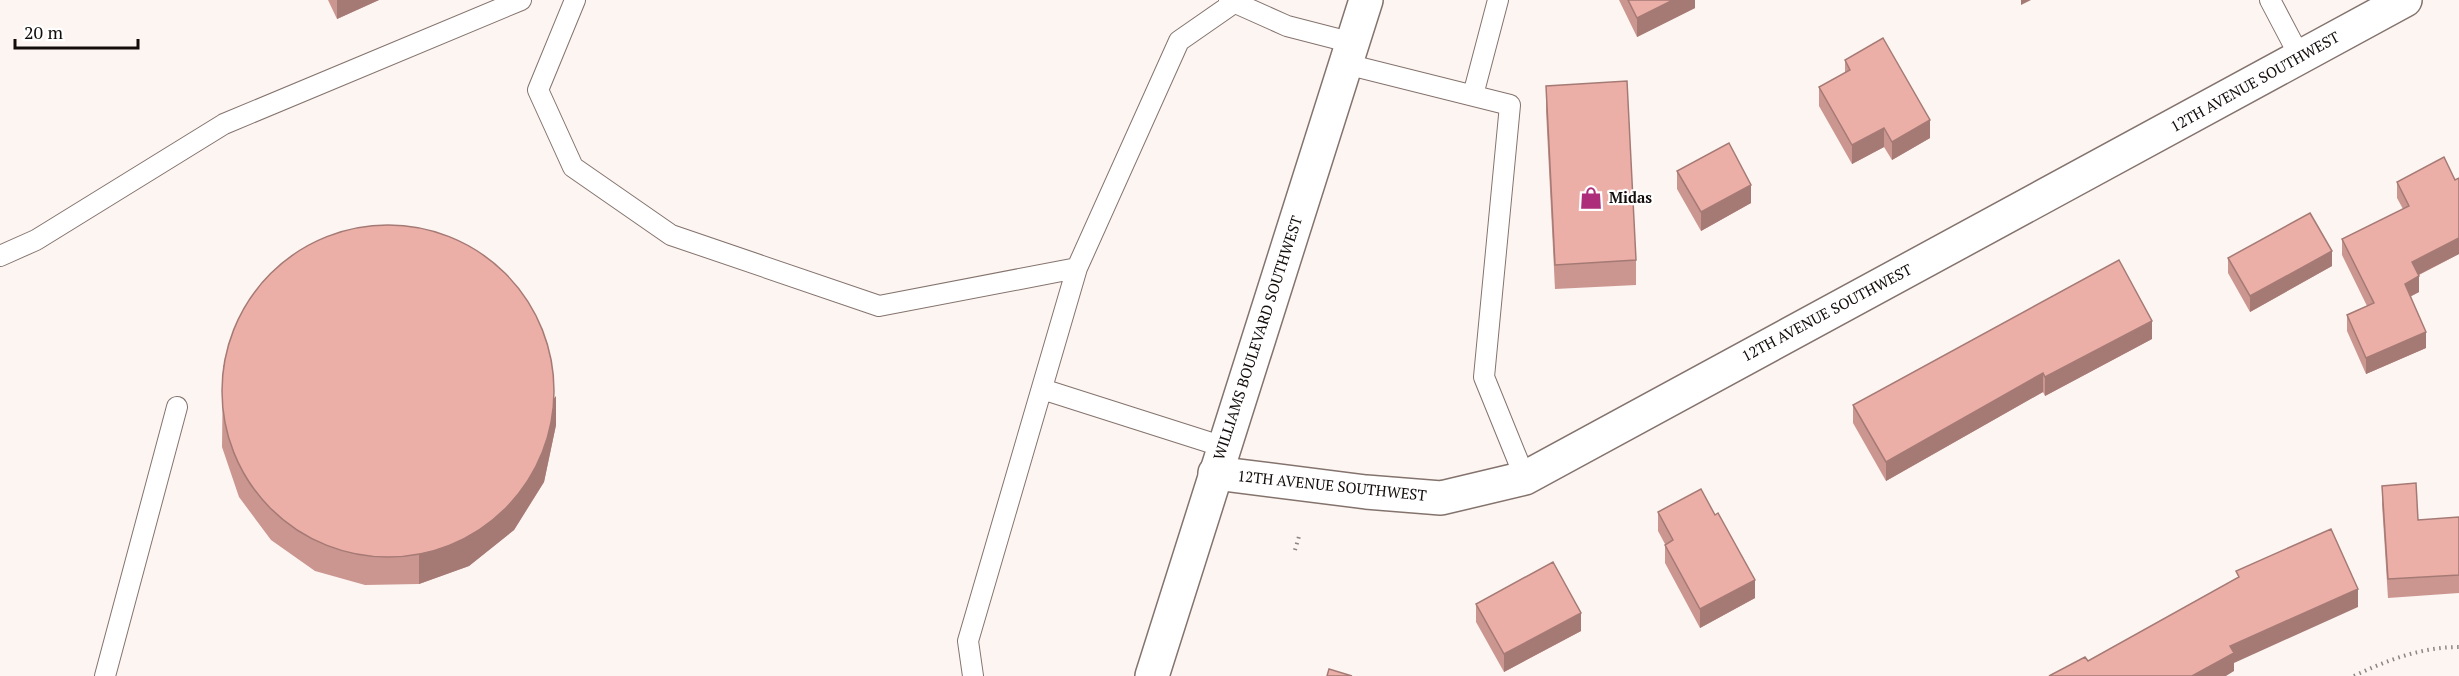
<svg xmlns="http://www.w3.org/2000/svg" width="2459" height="676" viewBox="0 0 2459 676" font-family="'PT Serif',serif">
  <rect width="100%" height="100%" fill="#fdf5f2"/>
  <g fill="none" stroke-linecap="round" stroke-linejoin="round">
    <g stroke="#84736d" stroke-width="22">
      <path id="lane" d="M 575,0 L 538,90 L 573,167 L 671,235 L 879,306 L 1077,268
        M 1229,0 L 1287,26 L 1353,43
        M 2270,0 L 2300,57
        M 1346,64 L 1510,105 L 1484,377 L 1525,478
        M 1473,95 L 1498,0
        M 0,256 L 36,240 L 224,124 L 521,0
        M 1042,389 L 1224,447
        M 105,676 L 177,407
        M 973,676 L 968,641 L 1077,268 L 1179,41 L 1238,0"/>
    </g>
    <g stroke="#84736d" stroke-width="36">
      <path id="secondary" d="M 1215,473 L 1366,492 L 1441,498 L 1525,478 L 2405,0"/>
    </g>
    <g stroke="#84736d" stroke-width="36">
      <path id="primary" d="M 1152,676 L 1366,0"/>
    </g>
    <path stroke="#8c8582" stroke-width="4" stroke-dasharray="1.5 4.5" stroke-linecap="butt" d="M 1295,550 L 1300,533
      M 2354,676 C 2387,660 2422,647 2459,647"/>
    <use href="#lane" stroke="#fff" stroke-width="20"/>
    <use href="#secondary" stroke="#fff" stroke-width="33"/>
    <use href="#primary" stroke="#fff" stroke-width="33"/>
  </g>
  <path fill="#cb9690" d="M 328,0 L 379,0 L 337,19 Z
    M 1619,0 L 1695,0 L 1695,8 L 1637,37 Z
    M 1845,60 L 1930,138 L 1892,160 L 1884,147 L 1852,164 L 1819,106 L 1819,87 L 1845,73 Z
    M 1546,86 L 1636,260 L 1636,285 L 1555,289 L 1546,111 Z
    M 1677,171 L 1751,203 L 1701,231 L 1677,189 Z
    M 2397,182 L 2459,254 L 2419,275 L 2419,292 L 2410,297 L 2426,348 L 2366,374 L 2347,331 L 2347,315 L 2367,306 L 2342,255 L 2342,239 L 2403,209 L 2397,198 Z
    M 2228,258 L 2332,266 L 2250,312 L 2228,273 Z
    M 2152,339 L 2045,396 L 2043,392 L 1886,481 L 1853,423 L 1853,405 Z
    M 223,365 L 556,425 L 544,482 L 514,530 L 469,566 L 419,584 L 365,585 L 315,571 L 271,540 L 239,497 L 222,447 Z
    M 2382,486 L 2418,520 L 2459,517 L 2459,593 L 2388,598 L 2382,504 Z
    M 1658,512 L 1755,598 L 1700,628 L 1665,563 L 1665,544 L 1658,531 Z
    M 1476,604 L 1581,631 L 1504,672 L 1476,622 Z"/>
  <path fill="#a57a75" d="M 337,0 L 379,0 L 337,19 Z
    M 1673,0 L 1695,0 L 1695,8 L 1637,37 L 1637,18 Z
    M 2021,0 L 2031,0 L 2021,5 Z
    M 1930,120 L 1930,138 L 1892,160 L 1892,142 Z
    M 1884,128 L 1884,147 L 1852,164 L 1852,145 Z
    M 1751,185 L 1751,203 L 1701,231 L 1701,212 Z
    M 2459,238 L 2459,254 L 2412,278 L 2412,262 Z
    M 2332,251 L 2332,266 L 2250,312 L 2250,296 Z
    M 2419,276 L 2419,292 L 2405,299 L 2405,284 Z
    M 2152,321 L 2152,339 L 2045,396 L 2045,377 Z
    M 2426,332 L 2426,348 L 2366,374 L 2366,358 Z
    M 2043,373 L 2043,392 L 1886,481 L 1886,462 Z
    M 556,396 L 556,425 L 544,482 L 514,530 L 469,566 L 419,584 L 419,555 Z
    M 1755,580 L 1755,598 L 1700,628 L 1700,609 Z
    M 2358,589 L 2358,607 L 2234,663 L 2234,671 L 2226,676 L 2192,676 L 2230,646 Z
    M 1581,613 L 1581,631 L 1504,672 L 1504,654 Z"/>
  <path fill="#ecafa7" stroke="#a57a75" stroke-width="1.5" d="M 1628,0 L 1673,0 L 1637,18 Z
    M 1883,38 L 1930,120 L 1892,142 L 1884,128 L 1852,145 L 1819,87 L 1850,70 L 1845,60 Z
    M 1627,81 L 1636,260 L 1555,265 L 1546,86 Z
    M 1729,143 L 1751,185 L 1701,212 L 1677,171 Z
    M 2444,157 L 2455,180 L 2459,178 L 2459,238 L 2412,262 L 2419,276 L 2405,284 L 2426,332 L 2366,358 L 2347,315 L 2374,303 L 2342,239 L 2409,206 L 2397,182 Z
    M 2310,213 L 2332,251 L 2250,296 L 2228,258 Z
    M222 391a166 166 0 1 1 332 0a166 166 0 1 1-332 0Z
    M 2119,260 L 2152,321 L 2045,377 L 2043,373 L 1886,462 L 1853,405 Z
    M 2416,483 L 2418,520 L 2459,517 L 2459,575 L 2388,579 L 2382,486 Z
    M 1701,489 L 1715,515 L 1718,513 L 1755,580 L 1700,609 L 1665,545 L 1673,540 L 1658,512 Z
    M 2331,529 L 2358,589 L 2230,646 L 2234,653 L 2192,676 L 2049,676 L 2085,657 L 2088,661 L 2239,577 L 2236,571 Z
    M 1553,562 L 1581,613 L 1504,654 L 1476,604 Z
    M 1329,669 L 1352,676 L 1327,676 Z"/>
  <defs>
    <g id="shop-bare" transform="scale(1.8)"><path d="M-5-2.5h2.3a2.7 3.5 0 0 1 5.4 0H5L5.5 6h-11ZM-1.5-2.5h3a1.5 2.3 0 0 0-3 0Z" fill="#ae2d7a" stroke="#fff" stroke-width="2.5" paint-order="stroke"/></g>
  </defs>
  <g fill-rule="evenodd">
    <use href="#shop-bare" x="1591" y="198"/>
  </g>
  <g text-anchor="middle" stroke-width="4.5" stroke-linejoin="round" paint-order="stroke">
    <g font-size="15" fill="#120c0a" stroke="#fff">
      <text transform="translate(2255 82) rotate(-29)" y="5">12TH AVENUE SOUTHWEST</text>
      <text transform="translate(1827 313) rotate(-28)" y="5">12TH AVENUE SOUTHWEST</text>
      <text transform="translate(1258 338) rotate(-72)" y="5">WILLIAMS BOULEVARD SOUTHWEST</text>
      <text transform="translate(1332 486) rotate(6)" y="5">12TH AVENUE SOUTHWEST</text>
    </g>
    <g font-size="15" font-weight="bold" fill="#120c0a" stroke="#fff" text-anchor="start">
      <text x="1609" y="203">Midas</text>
    </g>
  </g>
  <path d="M15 39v9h123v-9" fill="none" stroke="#120c0a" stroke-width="3"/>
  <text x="24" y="39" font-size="18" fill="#120c0a" stroke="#ffffff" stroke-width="4.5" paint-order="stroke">20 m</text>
</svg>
